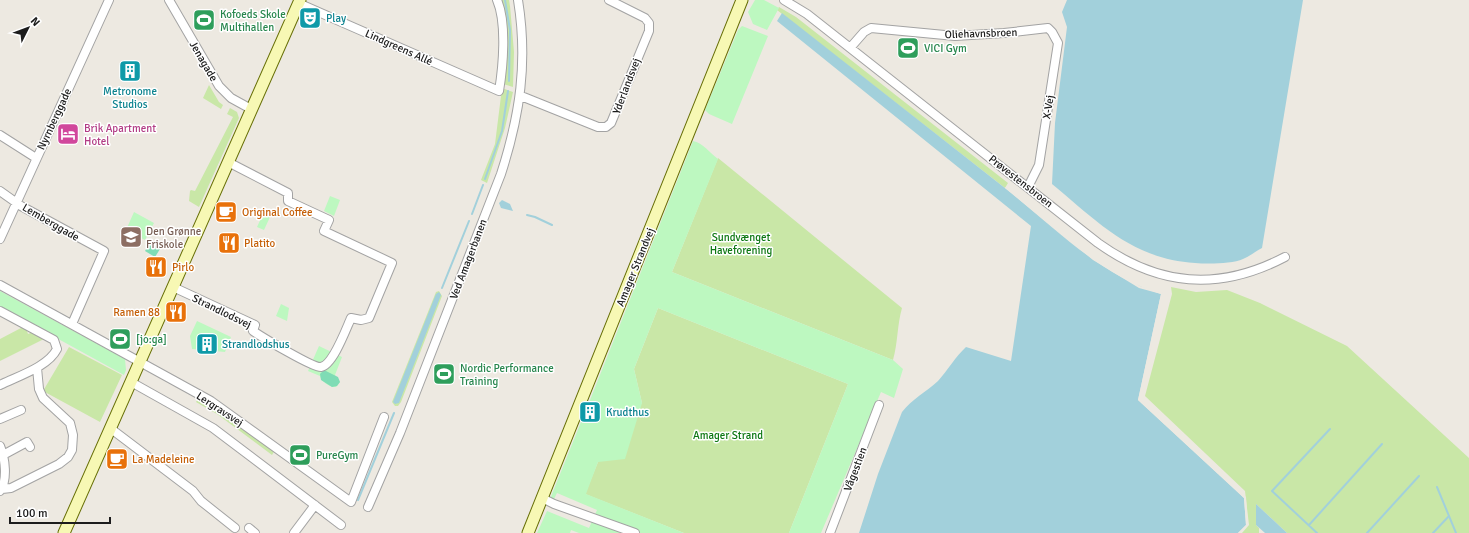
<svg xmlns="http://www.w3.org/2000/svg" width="1469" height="533" viewBox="0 0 1469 533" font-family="Signika,sans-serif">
  <rect width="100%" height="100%" fill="#ede9e1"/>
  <path fill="#c9e7a7" d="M 501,0 L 509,0 L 510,6 L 514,52 L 513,87 L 503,84 L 506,41 Z
    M 779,7 L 796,17 L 1008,183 L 1005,188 L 777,10 Z
    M 209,85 L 219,102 L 223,105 L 221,109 L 203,98 Z
    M 502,88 L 513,92 L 505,128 L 487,183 L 481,180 L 495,144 Z
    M 230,108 L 237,112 L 239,118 L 199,207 L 189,201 L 190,191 L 191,190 L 195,191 L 233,117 L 227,114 Z
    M 718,158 L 902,308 C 897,325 898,343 893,360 L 672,272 Z
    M 1171,287 L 1196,292 L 1227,290 L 1260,303 L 1347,346 L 1469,458 L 1469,533 L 1287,533 L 1256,504 L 1256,525 L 1259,528 L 1259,533 L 1242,533 L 1249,525 L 1245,491 L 1145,396 L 1172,294 Z
    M 439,291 L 442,296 L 401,402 L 398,406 L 395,406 L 392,402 L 436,292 Z
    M 658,308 L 848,384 L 789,533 L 684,533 L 585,494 L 598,462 L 642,403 L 634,369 Z
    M 20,324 L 29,330 L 27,331 L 28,334 L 33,332 L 44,339 L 0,361 L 0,339 L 21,328 Z
    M 69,347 L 122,375 L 100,422 L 43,391 Z
    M 199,397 L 275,450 L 272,455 L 217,414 L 196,402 Z"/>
  <path fill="#bdf8c0" d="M 755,0 L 764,0 L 779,8 L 767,30 L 753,24 L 748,12 Z
    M 742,26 L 768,36 L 732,124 L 709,114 L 705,110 L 738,30 Z
    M 693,141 C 703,143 710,153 718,159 L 672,272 L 893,360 L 903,369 L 894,398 L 881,392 L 821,533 L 789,533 L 848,384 L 658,308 L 634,369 L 642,403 L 625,459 L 598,462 L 586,494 L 684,533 L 579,533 L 571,530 L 570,533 L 537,533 L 547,511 L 589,528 L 597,510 L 557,493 L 553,501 L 550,499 L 583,417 L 592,420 L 596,408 L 588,405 Z
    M 330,196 L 340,200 L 334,216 L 324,211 Z
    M 134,212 L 154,223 L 145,240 L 126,230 Z
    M 263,214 L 270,217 L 264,230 L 257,227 Z
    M 0,291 L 125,359 L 126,370 L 124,375 L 0,307 Z
    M 281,304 L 289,308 L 287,321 L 276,316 Z
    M 197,321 L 231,337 L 225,352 L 192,349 L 190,336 Z
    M 319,346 L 342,357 L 335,375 L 340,382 L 336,387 C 330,388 321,381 320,376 L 308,371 Z"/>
  <path fill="#7fdcb5" d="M 150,243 L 160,249 L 155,257 L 145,251 Z
    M 324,370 L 338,377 L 340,382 L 337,386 L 332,387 L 321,380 L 320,374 Z"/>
  <path fill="#a2d0db" d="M 1067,0 L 1303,0 L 1262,248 C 1256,251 1250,256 1243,259 C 1232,264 1208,264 1195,263 C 1132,259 1098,222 1052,184 L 1055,123 L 1067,27 L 1062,12 Z
    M 782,13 C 858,73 934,132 1010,192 C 1057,230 1102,276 1161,294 L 1138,400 L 1244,498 L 1246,525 L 1238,533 L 859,533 L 878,474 L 902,412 C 912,399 926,392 938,381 C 948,370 955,357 966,347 L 1011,361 L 1031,226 L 777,21 Z
    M 502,200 L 510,204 L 513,211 L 501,208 L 499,203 Z
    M 439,292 L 441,295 L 399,403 L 395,404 L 393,402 L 436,294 Z
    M 1256,504 L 1287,533 L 1265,533 L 1256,525 Z"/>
  <path fill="#ede9e1" d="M 1006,187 L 1094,258 L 1140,286 L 1163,293 L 1140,399 L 1246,497 L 1248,525 L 1241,533 L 1238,533 L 1246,525 L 1244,498 L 1138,400 L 1161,294 L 1139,288 L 1093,260 L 1005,188 Z"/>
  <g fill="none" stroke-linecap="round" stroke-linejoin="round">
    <path stroke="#a2d0db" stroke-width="2" d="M 505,0 L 510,30 L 509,81
      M 485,179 L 502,131 L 508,91
      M 472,214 L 483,185
      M 527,215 L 535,217 L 552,225
      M 442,288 L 469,221
      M 1437,487 L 1456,533
      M 358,500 L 394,413
      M 1309,525 L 1382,444
      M 1317,533 L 1272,491 L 1330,429
      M 1367,533 L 1419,476
      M 1433,533 L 1449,516"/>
    <g stroke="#a3a3a3" stroke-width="10">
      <path id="street" d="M 169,0 L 219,86 L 231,98 L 251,109
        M 784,0 L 807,14 L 1098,243 C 1158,286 1218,292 1285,257
        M 298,3 L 499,91 C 503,67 507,23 497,0
        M 850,48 L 864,32 L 871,28 L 955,36 L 1004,33 L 1048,28 L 1052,32 L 1058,43 L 1039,165 L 1028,187
        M 521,96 L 598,127 L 606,127 L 611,123 L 649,31 L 649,23 L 645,18 L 609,0
        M 0,135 L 36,158
        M 0,191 L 21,206 L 104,251 L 72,324
        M 0,239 L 109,0
        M 0,285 L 211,401 L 351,502 L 384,417
        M 173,287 L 255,325 L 253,331 C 262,337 313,368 321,367 C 333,365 346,329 351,318 L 361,320 L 369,318 L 392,263 L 324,231 L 329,220 L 288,201 L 288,193 L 228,162
        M 0,311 L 54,340 L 57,349 C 48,367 18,376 0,385
        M 131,382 L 213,428 L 341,525
        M 0,419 L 21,410
        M 110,428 L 193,491 L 201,501 L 235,528
        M 0,446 C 5,458 8,480 0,491
        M 3,455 L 27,442 L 30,447
        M 2,489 L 11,488 L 59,464 L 68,457 L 72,450 L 73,435 L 70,423 L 43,398 L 39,389 L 37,368
        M 542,498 L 554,504 L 635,533
        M 368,507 L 400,433 L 501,174 C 520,115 528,62 518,0
        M 249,528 L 255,533
        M 294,533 L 315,505
        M 830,533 L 879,405"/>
    </g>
    <g stroke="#676f06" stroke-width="13">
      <path id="secondary" d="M 64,533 L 300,0
        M 528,533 L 742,0"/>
    </g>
    <use href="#street" stroke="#fff" stroke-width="8"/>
    <use href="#secondary" stroke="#f7f8b4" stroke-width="11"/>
  </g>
  <defs>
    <g id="theatre-square" transform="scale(1.15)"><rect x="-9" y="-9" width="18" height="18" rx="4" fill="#0f9aa8" stroke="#fff"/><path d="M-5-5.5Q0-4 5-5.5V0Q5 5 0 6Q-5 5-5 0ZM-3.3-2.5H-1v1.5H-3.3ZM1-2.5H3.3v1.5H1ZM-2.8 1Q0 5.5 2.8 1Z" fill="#fff"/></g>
    <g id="stadium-square" transform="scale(1.15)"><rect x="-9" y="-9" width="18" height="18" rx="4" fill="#2e9e5b" stroke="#fff"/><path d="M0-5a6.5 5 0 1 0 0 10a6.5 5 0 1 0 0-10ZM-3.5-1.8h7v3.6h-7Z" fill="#fff"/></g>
    <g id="building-square" transform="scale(1.15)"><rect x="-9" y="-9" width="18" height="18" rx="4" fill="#0f9aa8" stroke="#fff"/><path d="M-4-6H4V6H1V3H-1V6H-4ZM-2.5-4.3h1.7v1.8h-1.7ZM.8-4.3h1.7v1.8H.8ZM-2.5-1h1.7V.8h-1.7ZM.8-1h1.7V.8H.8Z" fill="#fff"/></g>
    <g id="hotel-square" transform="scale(1.15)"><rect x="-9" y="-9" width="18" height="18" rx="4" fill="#d1479c" stroke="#fff"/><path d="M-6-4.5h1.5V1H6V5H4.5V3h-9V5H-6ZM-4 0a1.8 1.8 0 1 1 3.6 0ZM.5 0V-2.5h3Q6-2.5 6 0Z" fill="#fff"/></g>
    <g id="cafe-square" transform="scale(1.15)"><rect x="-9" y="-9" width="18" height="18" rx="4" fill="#e8710a" stroke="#fff"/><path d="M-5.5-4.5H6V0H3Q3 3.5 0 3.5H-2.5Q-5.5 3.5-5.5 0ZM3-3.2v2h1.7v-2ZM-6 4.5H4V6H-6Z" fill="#fff"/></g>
    <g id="school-square" transform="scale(1.15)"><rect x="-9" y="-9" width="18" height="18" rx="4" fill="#8d6e63" stroke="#fff"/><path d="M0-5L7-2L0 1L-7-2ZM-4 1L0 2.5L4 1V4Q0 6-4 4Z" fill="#fff"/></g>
    <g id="restaurant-square" transform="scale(1.15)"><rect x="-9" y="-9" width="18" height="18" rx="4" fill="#e8710a" stroke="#fff"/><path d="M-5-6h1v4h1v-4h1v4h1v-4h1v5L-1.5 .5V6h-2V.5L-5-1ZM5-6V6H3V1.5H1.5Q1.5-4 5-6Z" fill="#fff"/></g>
  </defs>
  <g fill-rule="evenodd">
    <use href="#theatre-square" x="310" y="18"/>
    <use href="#stadium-square" x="204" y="20"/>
    <use href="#stadium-square" x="908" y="48"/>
    <use href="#building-square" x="130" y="71"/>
    <use href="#hotel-square" x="68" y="134"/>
    <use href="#cafe-square" x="226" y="212"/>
    <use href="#school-square" x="131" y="237"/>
    <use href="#restaurant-square" x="229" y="243"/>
    <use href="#restaurant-square" x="156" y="267"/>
    <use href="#restaurant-square" x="176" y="312"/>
    <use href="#stadium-square" x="120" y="339"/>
    <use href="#building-square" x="207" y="344"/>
    <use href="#stadium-square" x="444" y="374"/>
    <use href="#building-square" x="590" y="412"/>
    <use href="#stadium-square" x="300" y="455"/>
    <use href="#cafe-square" x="117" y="459"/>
  </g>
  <g text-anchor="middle" stroke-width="3" stroke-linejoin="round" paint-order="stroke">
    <g font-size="11" fill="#27864d" stroke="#fff" text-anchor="start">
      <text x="220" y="18">Kofoeds Skole<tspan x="220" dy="13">Multihallen</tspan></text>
      <text x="924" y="52">VICI Gym</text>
      <text x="136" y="343">[jo:ga]</text>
      <text x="460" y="372">Nordic Performance<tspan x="460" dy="13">Training</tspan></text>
      <text x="316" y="459">PureGym</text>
    </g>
    <g font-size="11" fill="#0d838f" stroke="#fff" text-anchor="start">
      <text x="326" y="22">Play</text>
      <text x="130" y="95" text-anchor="middle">Metronome<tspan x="130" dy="13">Studios</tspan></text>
      <text x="222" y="348">Strandlodshus</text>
      <text x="606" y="416">Krudthus</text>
    </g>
    <g font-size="11" fill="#1c1c1c" stroke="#fff">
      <text transform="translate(981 33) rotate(-2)" y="4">Oliehavnsbroen</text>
      <text transform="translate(399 47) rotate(24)" y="4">Lindgreens Allé</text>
      <text transform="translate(204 61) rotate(60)" y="4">Jenagade</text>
      <text transform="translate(626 86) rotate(-69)" y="4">Yderlandsvej</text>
      <text transform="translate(1048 107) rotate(-81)" y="4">X-Vej</text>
      <text transform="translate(54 119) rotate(-65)" y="4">Nyrnberggade</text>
      <text transform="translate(1021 181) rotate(38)" y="4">Prøvestensbroen</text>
      <text transform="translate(51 222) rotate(30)" y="4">Lemberggade</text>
      <text transform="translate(468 259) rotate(-69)" y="4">Ved Amagerbanen</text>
      <text transform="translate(635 267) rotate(-68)" y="4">Amager Strandvej</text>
      <text transform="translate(222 311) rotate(26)" y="4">Strandlodsvej</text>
      <text transform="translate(220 409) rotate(33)" y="4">Lergravsvej</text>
      <text transform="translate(855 469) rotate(-69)" y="4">Vågestien</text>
    </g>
    <g font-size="11" fill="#b23c85" stroke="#fff" text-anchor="start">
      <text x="84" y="132">Brik Apartment<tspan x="84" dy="13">Hotel</tspan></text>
    </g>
    <g font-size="11" fill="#c56008" stroke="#fff" text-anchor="start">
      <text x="242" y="216">Original Coffee</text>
      <text x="244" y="247">Platito</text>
      <text x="172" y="271">Pirlo</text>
      <text x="160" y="316" text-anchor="end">Ramen 88</text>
      <text x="132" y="463">La Madeleine</text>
    </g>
    <g font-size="11" fill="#785e54" stroke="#fff" text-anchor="start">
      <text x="146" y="235">Den Grønne<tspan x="146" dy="13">Friskole</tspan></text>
    </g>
    <g font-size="11" fill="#0c7712" stroke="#fff">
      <text x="741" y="241">Sundvænget<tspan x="741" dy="13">Haveforening</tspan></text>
      <text x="728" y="439">Amager Strand</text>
    </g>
  </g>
  <g transform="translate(28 28) rotate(48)" stroke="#ffffff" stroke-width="3" paint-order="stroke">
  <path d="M0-3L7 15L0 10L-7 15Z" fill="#1c1c1c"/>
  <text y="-6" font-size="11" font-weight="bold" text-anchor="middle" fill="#1c1c1c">N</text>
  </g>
  <path d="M10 517v6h100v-6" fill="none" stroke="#1c1c1c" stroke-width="2"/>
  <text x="16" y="517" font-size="12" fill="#1c1c1c" stroke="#ffffff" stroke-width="3" paint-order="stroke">100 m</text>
</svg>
